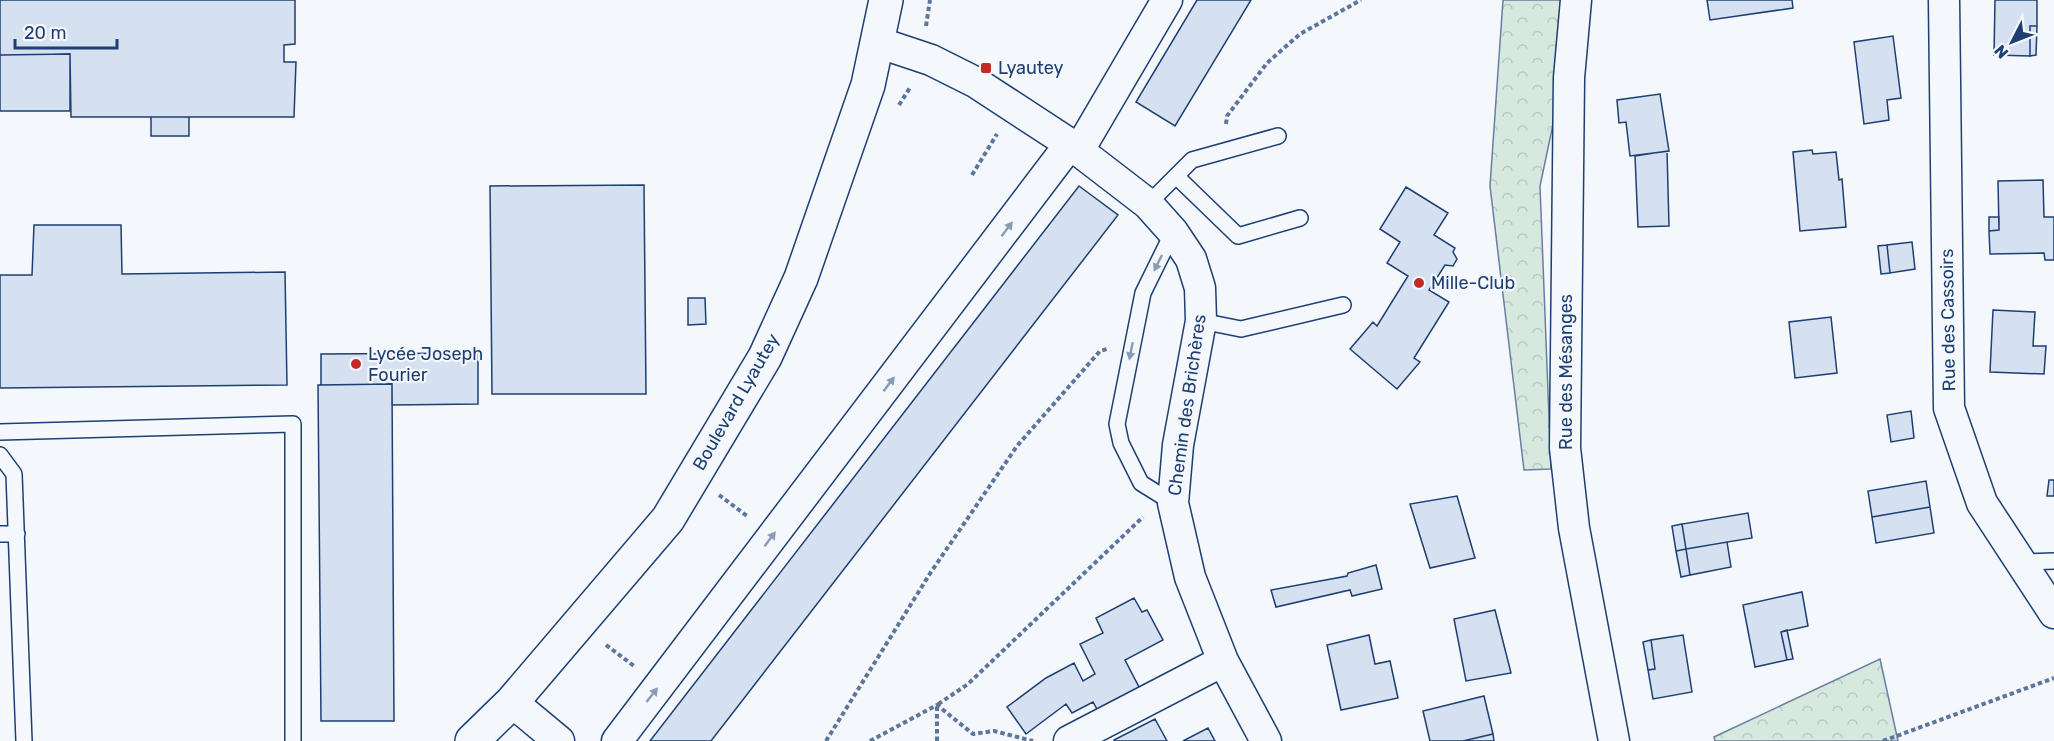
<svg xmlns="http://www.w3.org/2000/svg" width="2054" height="741" viewBox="0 0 2054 741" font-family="Rubik,sans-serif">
  <defs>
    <pattern id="forest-crowns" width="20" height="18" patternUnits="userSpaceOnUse" patternTransform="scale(1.5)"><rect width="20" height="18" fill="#d7e8df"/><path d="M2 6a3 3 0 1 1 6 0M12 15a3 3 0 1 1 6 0" fill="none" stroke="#b8c8c3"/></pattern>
  </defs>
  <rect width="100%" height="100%" fill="#f4f7fb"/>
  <path fill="url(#forest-crowns)" stroke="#687fa3" stroke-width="1.5" d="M 1503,0 L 1565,0 L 1563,77 L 1540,186 L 1551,469 L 1524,470 L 1490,186 Z
    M 1880,659 L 1898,741 L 1715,741 L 1714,737 Z"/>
  <path fill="#d5e0f0" stroke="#1d3f73" stroke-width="1.5" d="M 0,0 L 295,0 L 295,44 L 284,45 L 284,62 L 296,62 L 294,117 L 71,117 L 70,54 L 0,55 Z
    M 1197,0 L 1251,0 L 1175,126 L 1136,102 Z
    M 1707,0 L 1792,0 L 1793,8 L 1710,20 Z
    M 1995,0 L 2037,0 L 2037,26 L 2030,26 L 2030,56 L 1994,55 Z
    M 2030,26 L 2037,26 L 2036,55 L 2030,56 Z
    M 1893,36 L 1901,98 L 1887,100 L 1889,120 L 1864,124 L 1854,42 Z
    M 70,54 L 70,111 L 0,111 L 0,55 Z
    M 1660,94 L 1669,151 L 1630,156 L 1626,122 L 1619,123 L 1617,100 Z
    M 151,117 L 189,117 L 189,136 L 151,136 Z
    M 1812,150 L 1813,154 L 1836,152 L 1839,180 L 1842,179 L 1846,227 L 1800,231 L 1793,152 Z
    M 1667,151 L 1669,226 L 1638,227 L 1635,156 Z
    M 2043,180 L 2044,217 L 2054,217 L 2054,260 L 2045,260 L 2044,253 L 1990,254 L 1989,231 L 1999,230 L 1998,181 Z
    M 644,185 L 646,394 L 492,394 L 490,186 Z
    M 1079,186 L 1118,215 L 711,741 L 650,741 Z
    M 1406,187 L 1448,213 L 1434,235 L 1455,248 L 1453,252 L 1457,259 L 1453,266 L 1445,265 L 1429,290 L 1449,302 L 1414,358 L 1420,362 L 1397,389 L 1350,349 L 1373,322 L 1377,326 L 1408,276 L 1387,263 L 1400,242 L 1380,229 Z
    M 1989,217 L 1999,217 L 1999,230 L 1989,231 Z
    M 34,225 L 121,225 L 122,274 L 285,272 L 287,385 L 0,388 L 0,275 L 32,275 Z
    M 1912,242 L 1915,269 L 1890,273 L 1887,245 Z
    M 1887,245 L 1890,273 L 1881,274 L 1878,246 Z
    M 688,298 L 705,298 L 706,324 L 688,325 Z
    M 1993,310 L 2035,312 L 2033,346 L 2046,346 L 2044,374 L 1990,372 Z
    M 1831,317 L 1837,373 L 1795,378 L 1789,322 Z
    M 478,353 L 478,404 L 392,405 L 392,384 L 321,385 L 321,354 Z
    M 392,384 L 394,721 L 321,721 L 318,385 Z
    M 1911,411 L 1914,438 L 1891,442 L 1887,415 Z
    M 2049,480 L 2054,480 L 2054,496 L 2047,496 Z
    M 1926,481 L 1930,507 L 1872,517 L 1868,491 Z
    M 1457,496 L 1475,558 L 1430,568 L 1410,504 Z
    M 1930,507 L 1934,533 L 1876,543 L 1872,517 Z
    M 1748,513 L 1752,538 L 1686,549 L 1682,524 Z
    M 1682,524 L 1686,549 L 1676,551 L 1672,526 Z
    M 1727,542 L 1731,567 L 1690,575 L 1686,549 Z
    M 1686,549 L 1690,575 L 1681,577 L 1676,551 Z
    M 1376,565 L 1382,589 L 1352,596 L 1350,590 L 1276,607 L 1271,590 L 1347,576 L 1348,573 Z
    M 1802,592 L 1808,626 L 1781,632 L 1787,660 L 1755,667 L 1743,605 Z
    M 1134,598 L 1142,612 L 1147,610 L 1163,640 L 1125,660 L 1140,689 L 1098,711 L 1093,702 L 1072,713 L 1066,704 L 1026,734 L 1007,707 L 1046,678 L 1074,663 L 1083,681 L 1095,674 L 1080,644 L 1103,633 L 1096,618 Z
    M 1495,610 L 1511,673 L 1466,681 L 1454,619 Z
    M 1787,630 L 1793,659 L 1787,660 L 1781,632 Z
    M 1369,635 L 1375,664 L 1390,661 L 1398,698 L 1341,710 L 1327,645 Z
    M 1683,635 L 1692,692 L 1653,699 L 1648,670 L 1655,669 L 1651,640 Z
    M 1651,640 L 1655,669 L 1648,670 L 1643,642 Z
    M 1484,696 L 1493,734 L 1463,741 L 1430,741 L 1423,711 Z
    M 1155,719 L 1167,741 L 1114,741 L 1114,740 Z
    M 1208,728 L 1215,741 L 1183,741 Z
    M 1493,734 L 1494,741 L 1463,741 Z"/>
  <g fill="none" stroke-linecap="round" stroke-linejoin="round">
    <g stroke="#1d3f73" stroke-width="18">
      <path id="service" d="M 1176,176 L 1238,236 L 1300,218
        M 1148,204 L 1192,160 L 1278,136
        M 1201,321 L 1241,329 L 1343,305
        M 0,432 L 293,424 L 293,741
        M 0,455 L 14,474 L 24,741
        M 1173,503 L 1141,483 L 1121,443 L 1117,424 L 1143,293 L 1173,232
        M 0,534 L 17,534
        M 2020,562 L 2054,561"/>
    </g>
    <g stroke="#1d3f73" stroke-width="33">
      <path id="minor" d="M 1576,0 L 1569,78 L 1565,448 L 1574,528 L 1614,741
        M 1944,0 L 1949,408 L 1982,503 L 2054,613
        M 877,42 L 931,60 L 975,82 L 1070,144 L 1148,204 L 1173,232 L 1191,259 L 1200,288 L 1201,321 L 1178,445 L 1173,503 L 1190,577 L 1223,661 L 1266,741
        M 1079,150 L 1167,0
        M 512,702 L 559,741
        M 617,741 L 1070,144
        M 1069,741 L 1223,661"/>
    </g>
    <g stroke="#1d3f73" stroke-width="36">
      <path id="primary" d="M 472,741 L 512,702 L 668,519 L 765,357 L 801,278 L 868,85 L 886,0"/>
    </g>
    <path stroke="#5e769c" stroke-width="4" stroke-dasharray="4.5 3" stroke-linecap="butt" d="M 926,26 L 930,0
      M 899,105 L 911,86
      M 1226,124 L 1227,116 L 1267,63 L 1300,34 L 1361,0
      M 972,175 L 997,134
      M 719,495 L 747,516
      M 606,645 L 634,666
      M 826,741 L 931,572 L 1017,446 L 1100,351 L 1107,349
      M 870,741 L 937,705 L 973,734 L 994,731 L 1033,741
      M 937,741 L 937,705 L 968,684 L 1143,517
      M 1883,741 L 2054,678"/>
    <use href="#service" stroke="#f4f7fb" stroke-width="15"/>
    <use href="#minor" stroke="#f4f7fb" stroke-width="30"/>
    <use href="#primary" stroke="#f4f7fb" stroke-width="33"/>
  </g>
  <defs><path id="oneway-solid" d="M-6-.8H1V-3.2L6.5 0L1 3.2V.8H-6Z" transform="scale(1.5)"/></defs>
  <g fill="#889bb7">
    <use href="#oneway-solid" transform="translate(1007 229) rotate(-53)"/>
    <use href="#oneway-solid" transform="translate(1158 263) rotate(116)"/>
    <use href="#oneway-solid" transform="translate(1131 351) rotate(101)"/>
    <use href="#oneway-solid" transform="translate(889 384) rotate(-53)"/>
    <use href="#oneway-solid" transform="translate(770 539) rotate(-53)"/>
    <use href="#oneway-solid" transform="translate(652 695) rotate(-52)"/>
  </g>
  <g fill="#c62828" stroke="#f4f7fb" stroke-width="2">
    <rect x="980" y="62" width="12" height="12" rx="3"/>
    <circle cx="1419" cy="283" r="6"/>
    <circle cx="356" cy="364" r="6"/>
  </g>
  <g text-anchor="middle" stroke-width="4.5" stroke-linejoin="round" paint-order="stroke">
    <g font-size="18" fill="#1d3f73" stroke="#f4f7fb" text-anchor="start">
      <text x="998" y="74">Lyautey</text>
      <text x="1431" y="289">Mille-Club</text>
      <text x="368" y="360">Lycée Joseph<tspan x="368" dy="21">Fourier</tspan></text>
    </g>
    <g font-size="18" fill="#1d3f73" stroke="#f4f7fb">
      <text transform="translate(1948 320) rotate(-91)" y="6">Rue des Cassoirs</text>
      <text transform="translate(1566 372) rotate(-90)" y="6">Rue des Mésanges</text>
      <text transform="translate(736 402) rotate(-60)" y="6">Boulevard Lyautey</text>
      <text transform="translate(1187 405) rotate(-82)" y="6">Chemin des Brichères</text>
    </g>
  </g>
  <g transform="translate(2012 42) rotate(228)" stroke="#f4f7fb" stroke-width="4.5" paint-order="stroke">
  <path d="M0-4.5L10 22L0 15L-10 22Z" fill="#1d3f73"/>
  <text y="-9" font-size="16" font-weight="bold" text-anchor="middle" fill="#1d3f73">N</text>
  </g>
  <path d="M15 39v9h102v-9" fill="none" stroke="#1d3f73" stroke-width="3"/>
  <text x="24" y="39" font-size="18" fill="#1d3f73" stroke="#f4f7fb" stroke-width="4.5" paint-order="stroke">20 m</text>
</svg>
